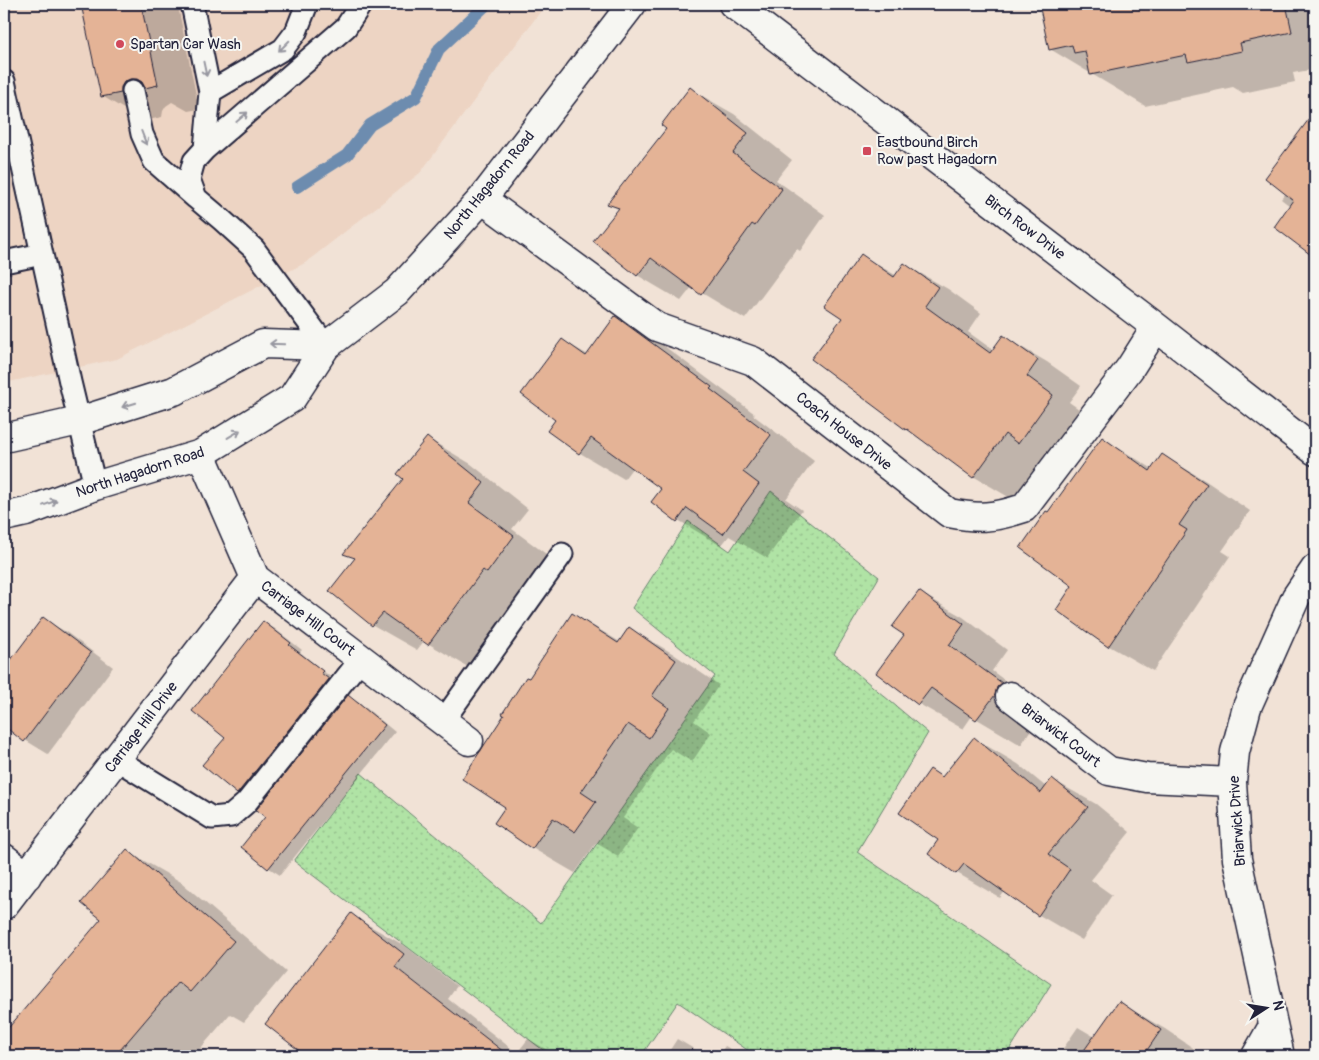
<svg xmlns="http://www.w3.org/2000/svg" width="1319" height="1060" viewBox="0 0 1319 1060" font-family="Pangolin,sans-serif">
  <defs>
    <pattern id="park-dots" width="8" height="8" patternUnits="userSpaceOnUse" patternTransform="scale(1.25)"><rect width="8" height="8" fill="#b0e3a5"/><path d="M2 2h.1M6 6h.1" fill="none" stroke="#97c28f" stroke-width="1.8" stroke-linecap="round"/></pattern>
  </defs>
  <rect width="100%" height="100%" fill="#f1e2d6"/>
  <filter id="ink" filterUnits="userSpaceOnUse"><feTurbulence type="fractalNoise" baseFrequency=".02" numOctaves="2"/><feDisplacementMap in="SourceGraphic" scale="10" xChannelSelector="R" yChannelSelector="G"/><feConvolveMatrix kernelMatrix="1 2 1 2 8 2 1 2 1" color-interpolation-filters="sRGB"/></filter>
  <g filter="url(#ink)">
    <path fill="#edd4c3" d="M 4,4 L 546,4 L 420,173 L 305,263 L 117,359 L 4,383 Z"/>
    <path fill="url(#park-dots)" stroke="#698270" d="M 771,491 L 879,577 L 834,654 L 928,733 L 857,852 L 1051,984 L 1006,1056 L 756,1056 L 678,1002 L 641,1056 L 551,1056 L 294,861 L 361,773 L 541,923 L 715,676 L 632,608 L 688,521 L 730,551 Z"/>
    <path fill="#0003" d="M 82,4 L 187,4 L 178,6 L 199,109 L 188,111 L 172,102 L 166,106 L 163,111 L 162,117 L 144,121 L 102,96 Z
      M 1040,4 L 1315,4 L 1315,69 L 1293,73 L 1295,82 L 1243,93 L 1233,87 L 1145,106 L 1050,49 Z
      M 690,89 L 734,114 L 792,160 L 776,180 L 825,215 L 800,251 L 797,249 L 745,319 L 692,287 L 681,301 L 637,275 L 620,210 L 609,204 L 668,129 Z
      M 1315,113 L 1315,257 L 1275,226 L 1290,206 L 1281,199 L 1286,193 L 1267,178 Z
      M 862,256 L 897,276 L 904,264 L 948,289 L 981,313 L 968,332 L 993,350 L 1004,337 L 1047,362 L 1081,386 L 1069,402 L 1096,421 L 1017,502 L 973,476 L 920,437 L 907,429 L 843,318 Z
      M 616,318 L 660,343 L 755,414 L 753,415 L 814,461 L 786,499 L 802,510 L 767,558 L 729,536 L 721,546 L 678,520 L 663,489 L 633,467 L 624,479 L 580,453 L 549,430 L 557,419 L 562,340 L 588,355 Z
      M 427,438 L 471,464 L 528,509 L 512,529 L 557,562 L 473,670 L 424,641 L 417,650 L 373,625 L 356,559 L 345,553 L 405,478 Z
      M 1102,438 L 1153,469 L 1162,455 L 1206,481 L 1250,511 L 1222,551 L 1230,556 L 1153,671 L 1109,646 L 1057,610 L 1074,586 L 1049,514 Z
      M 919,592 L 963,617 L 1007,650 L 992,671 L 1044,709 L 1021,745 L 972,716 L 963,729 L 919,704 L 905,635 Z
      M 573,614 L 620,642 L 629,628 L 672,653 L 719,685 L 694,721 L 711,733 L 692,762 L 671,749 L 623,818 L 638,828 L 618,856 L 596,843 L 575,873 L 532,848 L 507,807 L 529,680 Z
      M 43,619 L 66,632 L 113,667 L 48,754 L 25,740 L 4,725 L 4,671 Z
      M 264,622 L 275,629 L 302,650 L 300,652 L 333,679 L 249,800 L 238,793 L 204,765 L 227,737 Z
      M 348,697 L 360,703 L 395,732 L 280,875 L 269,868 L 242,847 L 266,817 Z
      M 975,739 L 1018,764 L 1046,787 L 1053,780 L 1096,804 L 1130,832 L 1091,880 L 1112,895 L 1082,940 L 1039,915 L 1005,891 L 1000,898 L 957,873 L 930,854 L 940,839 L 943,778 Z
      M 127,851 L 181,882 L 286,972 L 244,1022 L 230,1014 L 194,1056 L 4,1056 L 4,1029 L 7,1031 L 102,919 Z
      M 351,915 L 405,946 L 457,986 L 448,999 L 517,1053 L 528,1039 L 558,1056 L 308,1056 L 267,1024 Z
      M 1119,1003 L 1165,1029 L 1205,1056 L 1058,1056 L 1078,1027 L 1095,1037 Z
      M 677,1039 L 706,1056 L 666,1056 Z
      M 725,1046 L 743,1056 L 718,1056 Z"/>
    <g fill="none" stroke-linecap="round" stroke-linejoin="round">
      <path stroke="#6d8caf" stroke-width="12" d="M 297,187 L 347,155 L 370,125 L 416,97 L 439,49 L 487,4"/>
    </g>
    <path fill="#e4b396" stroke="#22223b" d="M 81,4 L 141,4 L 158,85 L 145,88 L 142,82 L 137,79 L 130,79 L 124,82 L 121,87 L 121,93 L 101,97 Z
      M 1039,4 L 1286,4 L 1292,32 L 1240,43 L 1242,51 L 1188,62 L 1186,55 L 1090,75 L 1085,51 L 1074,53 L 1072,45 L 1049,50 Z
      M 690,87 L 748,133 L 733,153 L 782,189 L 755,226 L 752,224 L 701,295 L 651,258 L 637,276 L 593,241 L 619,208 L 607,204 L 666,129 L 661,125 Z
      M 1315,111 L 1315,258 L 1274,227 L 1293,200 L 1265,178 Z
      M 861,254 L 894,277 L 904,263 L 938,287 L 925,306 L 990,353 L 1003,335 L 1038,360 L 1027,376 L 1053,395 L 1018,444 L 1005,434 L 973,478 L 907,429 L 906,430 L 811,359 L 842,318 L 824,306 Z
      M 615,316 L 712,387 L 710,389 L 771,435 L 743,472 L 759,484 L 723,534 L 687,508 L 677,522 L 651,502 L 661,489 L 591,438 L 579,454 L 547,431 L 555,420 L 521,394 L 562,339 L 586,356 Z
      M 427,437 L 484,483 L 469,503 L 514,536 L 487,573 L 483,570 L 428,645 L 383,613 L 372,626 L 329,591 L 355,558 L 343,554 L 403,479 L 397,474 Z
      M 1102,437 L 1150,471 L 1162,454 L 1207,484 L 1179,525 L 1187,530 L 1108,647 L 1056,610 L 1072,586 L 1020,548 L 1046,511 L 1048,512 Z
      M 919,591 L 964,624 L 949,645 L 1002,683 L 997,687 L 995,695 L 976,720 L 931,688 L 918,705 L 876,673 L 904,635 L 892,627 Z
      M 572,613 L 618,643 L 629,627 L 676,660 L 652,696 L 669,708 L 649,738 L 628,724 L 581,792 L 596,802 L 575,832 L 553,818 L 532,849 L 494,823 L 505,807 L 462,779 L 504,715 L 502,714 L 526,677 L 529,678 Z
      M 43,617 L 91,653 L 24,742 L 4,726 L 4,669 Z
      M 263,621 L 291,643 L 289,645 L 323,671 L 321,673 L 329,679 L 237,794 L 202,765 L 225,738 L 192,711 Z
      M 348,695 L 385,725 L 268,869 L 241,847 L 265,817 L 256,810 Z
      M 974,737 L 1041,793 L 1052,778 L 1088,807 L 1048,854 L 1070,869 L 1038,916 L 964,864 L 956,874 L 928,854 L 938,840 L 899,813 L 930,769 L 942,777 Z
      M 127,849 L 234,941 L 190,992 L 178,982 L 115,1056 L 4,1056 L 4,1033 L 101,919 L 81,903 Z
      M 351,913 L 404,954 L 395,967 L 509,1056 L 306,1056 L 265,1024 Z
      M 1119,1001 L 1161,1030 L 1143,1056 L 1080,1056 Z"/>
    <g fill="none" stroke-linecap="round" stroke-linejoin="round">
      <g stroke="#22223b" stroke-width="25">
        <path id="service" d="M 192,4 L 210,92 L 205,149
          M 4,81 L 70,382 L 95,486
          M 133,91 L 142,134 L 154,161 L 196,198
          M 210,92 L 283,49 L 296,32 L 307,4
          M 4,262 L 42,254
          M 326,346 L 254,249 L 222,220 L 196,198 L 189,179 L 194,161 L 205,149 L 346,27 L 361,4
          M 443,721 L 562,554
          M 116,759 L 212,818 L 231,816 L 246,803 L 361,659"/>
      </g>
      <g stroke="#22223b" stroke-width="31">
        <path id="minor" d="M 733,4 L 1156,327 L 1315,451
          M 482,199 L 657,327 L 753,361 L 949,513 C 980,519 993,518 1024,508 L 1130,368 L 1156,327
          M 4,438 L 79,421 L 174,391 L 263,344 L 326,346
          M 201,454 L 255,578 L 469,741
          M 4,517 L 26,512 L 95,486 L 201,454 L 292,398 L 326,346 L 397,292 L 482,199 L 632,4
          M 1010,696 L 1109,771 L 1147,778 L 1232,782
          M 4,858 L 27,876
          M 4,905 L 255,578
          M 1256,1056 L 1273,1026
          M 1280,1056 L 1237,859 L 1232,782 L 1235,752 L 1247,707 L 1296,597 L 1315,569"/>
      </g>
      <use href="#service" stroke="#f6f6f2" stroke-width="21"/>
      <use href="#minor" stroke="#f6f6f2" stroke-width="28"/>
    </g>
    <defs><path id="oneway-shaft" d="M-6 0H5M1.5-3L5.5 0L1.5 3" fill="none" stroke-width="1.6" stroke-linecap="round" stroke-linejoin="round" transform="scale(1.25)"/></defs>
    <g stroke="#9797a0">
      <use href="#oneway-shaft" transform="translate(284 46) rotate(135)"/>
      <use href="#oneway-shaft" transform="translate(205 69) rotate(78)"/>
      <use href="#oneway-shaft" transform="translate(242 117) rotate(-41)"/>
      <use href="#oneway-shaft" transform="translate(144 138) rotate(69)"/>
      <use href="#oneway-shaft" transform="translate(277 344) rotate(-178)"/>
      <use href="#oneway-shaft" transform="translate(129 405) rotate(163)"/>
      <use href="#oneway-shaft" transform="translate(234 434) rotate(-31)"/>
      <use href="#oneway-shaft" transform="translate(50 503) rotate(-21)"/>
    </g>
  </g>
  <g fill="#d1495b" stroke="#f6f6f2" stroke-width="2">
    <circle cx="120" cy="44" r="5"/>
    <rect x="862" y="146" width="10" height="10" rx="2.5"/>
  </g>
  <g text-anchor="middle" stroke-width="4" stroke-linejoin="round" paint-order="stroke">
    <g font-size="15" fill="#22223b" stroke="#f6f6f2" text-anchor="start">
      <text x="130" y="49">Spartan Car Wash</text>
      <text x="877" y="147">Eastbound Birch<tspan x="877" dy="17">Row past Hagadorn</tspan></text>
    </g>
    <g font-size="15" fill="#22223b" stroke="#f6f6f2">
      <text transform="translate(489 185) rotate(-51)" y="5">North Hagadorn Road</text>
      <text transform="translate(1025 227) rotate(37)" y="5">Birch Row Drive</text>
      <text transform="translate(844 431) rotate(38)" y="5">Coach House Drive</text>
      <text transform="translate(140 472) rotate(-18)" y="5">North Hagadorn Road</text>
      <text transform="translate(308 618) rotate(37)" y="5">Carriage Hill Court</text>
      <text transform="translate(141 727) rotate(-53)" y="5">Carriage Hill Drive</text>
      <text transform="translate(1061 735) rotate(37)" y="5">Briarwick Court</text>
      <text transform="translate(1237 821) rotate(-94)" y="5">Briarwick Drive</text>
    </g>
  </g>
  <rect width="1319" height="1060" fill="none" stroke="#f6f6f2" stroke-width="20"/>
  <rect x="10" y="10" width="1299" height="1040" fill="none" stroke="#22223b" stroke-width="2" filter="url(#ink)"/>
  <g transform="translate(1266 1008) rotate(78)" stroke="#f6f6f2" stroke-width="4" paint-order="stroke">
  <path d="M0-4L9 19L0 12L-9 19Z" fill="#22223b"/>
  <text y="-8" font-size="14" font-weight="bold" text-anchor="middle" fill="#22223b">N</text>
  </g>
</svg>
